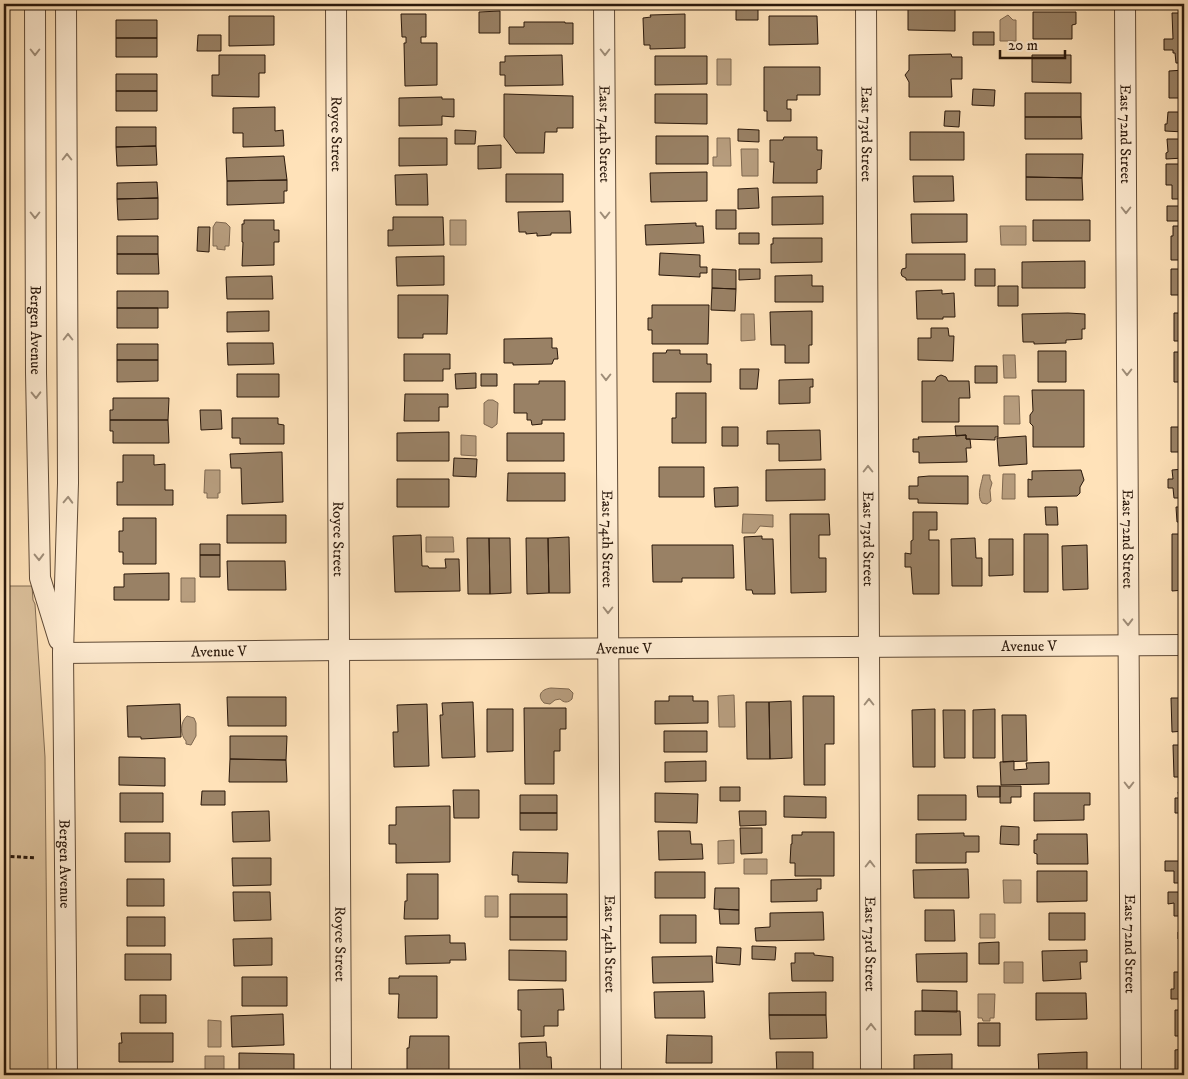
<svg xmlns="http://www.w3.org/2000/svg" width="1188" height="1079" viewBox="0 0 1188 1079" font-family="'IM FELL DW Pica',serif">
  <rect width="100%" height="100%" fill="#ffe2b9"/>
  <filter id="stains"><feTurbulence type="fractalNoise" baseFrequency=".004" numOctaves="4"/><feColorMatrix values="0 0 0 0 .2 0 0 0 0 .09 0 0 0 0 .02 0 0 0 .5 -.17"/></filter>
  <radialGradient id="worn" r=".72"><stop offset=".6" stop-color="#630" stop-opacity="0"/><stop offset="1" stop-color="#630" stop-opacity=".3"/></radialGradient>
  <path fill="#dbc09b" stroke="#826c53" d="M 4,586 L 32,586 L 33,600 L 35,604 L 45,757 L 48,1075 L 4,1075 Z"/>
  <path fill="#b79d7e" stroke="#7f6850" d="M 1008,15 L 1013,20 L 1016,20 L 1016,41 L 1000,41 L 1000,20 Z
    M 717,59 L 731,59 L 731,85 L 717,85 Z
    M 717,138 L 730,138 L 731,166 L 713,166 L 713,157 L 717,157 Z
    M 741,149 L 758,149 L 758,176 L 742,176 Z
    M 450,220 L 466,220 L 466,245 L 450,245 Z
    M 216,222 L 226,223 L 230,227 L 229,246 L 225,246 L 225,250 L 217,249 L 217,246 L 213,246 L 213,227 Z
    M 1000,226 L 1026,226 L 1026,245 L 1001,245 Z
    M 741,314 L 754,314 L 755,340 L 741,341 Z
    M 1003,355 L 1015,355 L 1016,378 L 1004,378 Z
    M 1004,396 L 1019,396 L 1020,424 L 1004,424 Z
    M 488,400 L 493,400 L 498,403 L 497,424 L 492,428 L 484,424 L 484,403 Z
    M 461,435 L 476,436 L 476,456 L 461,455 Z
    M 205,470 L 220,470 L 220,493 L 218,493 L 218,498 L 207,498 L 207,493 L 204,493 Z
    M 1003,474 L 1015,474 L 1015,499 L 1002,499 Z
    M 983,475 L 990,475 L 990,479 L 992,483 L 990,490 L 991,501 L 987,504 L 982,503 C 976,495 982,483 983,475 Z
    M 743,514 L 773,515 L 773,527 L 760,526 L 755,533 L 742,533 Z
    M 426,537 L 453,537 L 454,552 L 426,552 Z
    M 181,578 L 195,578 L 195,602 L 181,602 Z
    M 551,688 L 569,689 L 573,693 L 572,699 C 568,703 564,703 560,699 L 555,700 L 550,704 L 544,703 C 536,695 542,689 551,688 Z
    M 734,695 L 735,727 L 719,727 L 718,696 Z
    M 187,716 L 194,718 L 196,723 L 196,736 L 191,745 L 186,744 L 186,741 C 180,735 180,722 187,716 Z
    M 734,840 L 734,863 L 718,864 L 718,841 Z
    M 744,859 L 767,859 L 767,874 L 744,874 Z
    M 1003,880 L 1021,880 L 1021,903 L 1004,903 Z
    M 485,896 L 498,896 L 498,917 L 485,917 Z
    M 980,914 L 995,914 L 995,938 L 980,938 Z
    M 1004,962 L 1023,962 L 1023,983 L 1004,983 Z
    M 978,994 L 995,994 L 994,1018 L 990,1018 L 990,1021 L 983,1021 L 982,1018 L 978,1018 Z
    M 208,1020 L 221,1021 L 221,1047 L 208,1047 Z
    M 205,1056 L 224,1056 L 224,1075 L 205,1075 Z"/>
  <path fill="#998165" stroke="#2a180b" d="M 229,4 L 282,4 L 229,6 Z
    M 692,4 L 713,4 L 713,7 L 692,7 Z
    M 908,8 L 955,8 L 955,31 L 908,30 Z
    M 736,9 L 758,9 L 758,20 L 736,20 Z
    M 500,11 L 500,33 L 479,33 L 479,12 Z
    M 1033,12 L 1076,12 L 1076,24 L 1072,25 L 1072,39 L 1033,39 Z
    M 1172,13 L 1184,13 L 1184,63 L 1176,63 L 1175,53 L 1173,53 L 1173,50 L 1164,50 L 1164,39 L 1173,39 Z
    M 401,14 L 426,14 L 426,37 L 421,37 L 421,43 L 437,43 L 437,85 L 405,86 L 404,43 L 406,43 L 406,37 L 402,37 Z
    M 685,14 L 685,48 L 650,49 L 650,45 L 644,45 L 643,18 L 651,17 L 650,15 Z
    M 229,16 L 274,16 L 274,45 L 229,46 Z
    M 769,16 L 817,16 L 818,44 L 769,45 Z
    M 116,20 L 157,20 L 157,38 L 116,38 Z
    M 524,22 L 565,22 L 565,23 L 573,23 L 573,44 L 509,44 L 509,27 L 524,27 Z
    M 973,32 L 994,32 L 994,45 L 973,45 Z
    M 198,35 L 221,35 L 221,51 L 197,51 Z
    M 116,38 L 157,38 L 157,57 L 116,57 Z
    M 951,54 L 952,57 L 962,57 L 962,79 L 951,79 L 952,97 L 909,97 L 909,82 L 905,75 L 909,70 L 909,55 Z
    M 219,55 L 265,55 L 265,73 L 259,73 L 259,97 L 212,96 L 212,75 L 219,75 Z
    M 562,55 L 563,85 L 505,86 L 505,75 L 500,75 L 500,62 L 505,62 L 505,56 Z
    M 1032,55 L 1071,55 L 1071,83 L 1032,82 Z
    M 655,56 L 707,56 L 707,84 L 655,85 Z
    M 764,67 L 820,67 L 820,95 L 797,95 L 797,100 L 787,100 L 787,109 L 791,109 L 791,121 L 767,121 L 767,111 L 764,111 Z
    M 1184,70 L 1184,98 L 1169,98 L 1169,71 Z
    M 116,74 L 157,74 L 157,91 L 116,91 Z
    M 973,89 L 995,90 L 994,106 L 972,105 Z
    M 116,91 L 157,91 L 157,111 L 116,111 Z
    M 1025,93 L 1081,93 L 1081,117 L 1025,117 Z
    M 504,94 L 573,96 L 573,128 L 557,128 L 557,132 L 545,132 L 544,153 L 516,153 L 504,137 Z
    M 655,94 L 707,94 L 707,124 L 655,123 Z
    M 442,97 L 442,99 L 454,99 L 454,117 L 442,116 L 442,125 L 399,126 L 399,98 Z
    M 275,107 L 275,131 L 283,130 L 284,146 L 243,147 L 243,133 L 233,133 L 233,108 Z
    M 945,111 L 960,111 L 959,127 L 944,126 Z
    M 1168,112 L 1184,112 L 1184,132 L 1165,131 L 1165,124 L 1167,124 Z
    M 1025,117 L 1081,117 L 1082,139 L 1025,139 Z
    M 116,127 L 156,127 L 156,146 L 116,147 Z
    M 738,129 L 759,130 L 759,142 L 738,141 Z
    M 455,130 L 476,131 L 475,144 L 455,144 Z
    M 910,132 L 964,132 L 964,160 L 910,160 Z
    M 656,136 L 708,136 L 708,164 L 656,164 Z
    M 784,137 L 817,137 L 817,150 L 822,150 L 821,169 L 817,170 L 817,183 L 773,183 L 774,162 L 770,162 L 770,140 L 783,140 Z
    M 399,138 L 447,138 L 447,165 L 399,166 Z
    M 1167,139 L 1184,139 L 1184,158 L 1166,159 L 1166,153 L 1168,152 Z
    M 501,145 L 501,168 L 478,169 L 478,146 Z
    M 156,146 L 157,165 L 117,166 L 116,147 Z
    M 1026,154 L 1083,154 L 1082,178 L 1026,177 Z
    M 284,156 L 287,180 L 227,181 L 226,158 Z
    M 1166,164 L 1184,164 L 1184,199 L 1172,199 L 1172,185 L 1166,185 Z
    M 707,172 L 707,201 L 651,202 L 650,173 Z
    M 427,174 L 428,205 L 396,205 L 395,175 Z
    M 506,174 L 563,174 L 563,202 L 506,202 Z
    M 913,176 L 953,176 L 954,201 L 914,202 Z
    M 1026,177 L 1082,178 L 1083,200 L 1026,200 Z
    M 287,180 L 287,191 L 284,191 L 284,203 L 227,205 L 227,181 Z
    M 157,182 L 158,198 L 117,199 L 117,183 Z
    M 758,188 L 759,208 L 738,209 L 738,189 Z
    M 823,196 L 823,224 L 772,225 L 772,197 Z
    M 158,198 L 158,219 L 118,220 L 117,199 Z
    M 1167,206 L 1184,206 L 1184,221 L 1167,221 Z
    M 716,210 L 736,210 L 736,229 L 716,229 Z
    M 570,211 L 571,233 L 551,233 L 551,235 L 537,236 L 537,233 L 526,234 L 526,232 L 519,232 L 518,212 Z
    M 911,214 L 967,214 L 967,242 L 912,243 Z
    M 393,217 L 443,217 L 444,245 L 388,246 L 388,230 L 393,230 Z
    M 244,220 L 274,220 L 274,230 L 279,230 L 279,242 L 274,242 L 274,265 L 242,266 L 243,242 L 242,242 L 242,224 L 244,224 Z
    M 1033,220 L 1090,220 L 1090,241 L 1033,241 Z
    M 696,223 L 696,226 L 703,226 L 704,243 L 646,245 L 645,225 Z
    M 1173,226 L 1184,226 L 1184,260 L 1171,260 L 1171,236 L 1173,236 Z
    M 198,227 L 210,227 L 209,252 L 197,251 Z
    M 739,233 L 759,233 L 759,244 L 739,244 Z
    M 117,236 L 158,236 L 158,254 L 117,254 Z
    M 773,238 L 822,238 L 822,262 L 771,263 L 771,244 L 773,244 Z
    M 660,253 L 700,255 L 700,267 L 707,267 L 707,273 L 700,273 L 700,277 L 659,275 Z
    M 117,254 L 158,254 L 159,274 L 117,274 Z
    M 906,254 L 965,254 L 965,280 L 906,280 L 906,278 L 902,276 L 901,273 L 902,269 L 906,268 Z
    M 444,256 L 444,285 L 397,286 L 396,257 Z
    M 1085,261 L 1085,288 L 1022,288 L 1022,262 Z
    M 712,269 L 736,270 L 736,289 L 712,288 Z
    M 739,269 L 760,269 L 760,279 L 739,280 Z
    M 975,269 L 995,269 L 995,286 L 975,286 Z
    M 1171,269 L 1184,269 L 1184,295 L 1171,295 Z
    M 812,275 L 812,286 L 823,286 L 823,302 L 775,302 L 775,276 Z
    M 272,276 L 273,299 L 227,299 L 226,277 Z
    M 998,286 L 1018,286 L 1018,306 L 998,306 Z
    M 712,288 L 736,289 L 735,311 L 711,310 Z
    M 942,290 L 942,294 L 954,293 L 955,317 L 943,317 L 943,319 L 917,319 L 916,291 Z
    M 117,291 L 168,291 L 168,308 L 117,308 Z
    M 398,295 L 448,295 L 447,334 L 423,334 L 423,338 L 398,338 Z
    M 652,305 L 709,305 L 708,344 L 652,344 L 652,330 L 648,330 L 648,318 L 652,318 Z
    M 117,308 L 158,308 L 158,328 L 117,328 Z
    M 269,311 L 269,331 L 227,332 L 227,312 Z
    M 812,311 L 812,345 L 809,345 L 809,363 L 785,363 L 785,345 L 771,345 L 770,312 Z
    M 1068,313 L 1085,314 L 1085,329 L 1082,329 L 1082,339 L 1066,340 L 1066,343 L 1034,344 L 1034,342 L 1023,342 L 1022,314 Z
    M 1174,313 L 1184,313 L 1184,341 L 1174,341 Z
    M 931,328 L 948,328 L 949,336 L 954,336 L 953,361 L 918,360 L 918,338 L 931,338 Z
    M 552,338 L 552,348 L 557,348 L 558,359 L 554,359 L 552,364 L 513,365 L 513,363 L 504,363 L 504,339 Z
    M 227,343 L 273,343 L 274,364 L 228,365 Z
    M 117,344 L 158,344 L 158,360 L 117,360 Z
    M 667,350 L 680,350 L 680,354 L 707,354 L 707,364 L 711,364 L 711,382 L 653,382 L 653,353 L 666,353 Z
    M 1038,351 L 1066,351 L 1066,382 L 1038,382 Z
    M 1174,352 L 1184,352 L 1184,382 L 1174,382 Z
    M 404,354 L 450,354 L 450,369 L 443,369 L 443,381 L 404,381 Z
    M 117,360 L 158,360 L 158,381 L 117,382 Z
    M 975,366 L 997,366 L 997,383 L 975,383 Z
    M 740,369 L 759,369 L 757,389 L 740,389 Z
    M 476,373 L 476,388 L 456,389 L 455,374 Z
    M 237,374 L 279,374 L 279,397 L 237,397 Z
    M 481,374 L 497,374 L 497,386 L 481,386 Z
    M 941,375 L 946,377 L 948,381 L 969,381 L 970,398 L 959,398 L 959,422 L 922,422 L 922,381 L 935,381 L 937,377 Z
    M 813,379 L 813,387 L 810,387 L 810,403 L 779,404 L 779,380 Z
    M 539,381 L 565,381 L 565,420 L 542,420 L 542,424 L 532,425 L 531,420 L 527,420 L 527,413 L 514,413 L 514,384 L 539,384 Z
    M 1032,390 L 1084,390 L 1084,447 L 1033,447 L 1033,426 L 1030,423 L 1030,415 L 1033,411 Z
    M 676,393 L 706,393 L 706,443 L 672,443 L 672,418 L 676,418 Z
    M 405,394 L 448,394 L 448,407 L 439,407 L 439,421 L 404,421 Z
    M 113,398 L 169,398 L 168,420 L 110,420 L 110,410 L 113,410 Z
    M 200,410 L 221,410 L 222,429 L 201,430 Z
    M 232,418 L 278,418 L 278,424 L 284,425 L 284,444 L 240,444 L 240,438 L 232,438 Z
    M 110,420 L 168,420 L 169,443 L 113,443 L 113,431 L 110,431 Z
    M 955,426 L 998,426 L 998,437 L 995,437 L 995,440 L 966,439 L 966,435 L 956,436 Z
    M 722,427 L 738,427 L 738,446 L 722,446 Z
    M 1171,427 L 1184,427 L 1184,452 L 1171,452 Z
    M 820,430 L 821,460 L 779,461 L 779,444 L 767,444 L 767,431 Z
    M 449,432 L 449,461 L 397,461 L 397,433 Z
    M 507,433 L 564,433 L 564,461 L 507,461 Z
    M 966,435 L 966,439 L 970,439 L 971,448 L 966,448 L 967,462 L 919,463 L 919,452 L 913,452 L 913,439 L 919,439 L 918,437 Z
    M 1026,436 L 1027,464 L 999,466 L 997,438 Z
    M 282,452 L 283,502 L 242,504 L 241,468 L 231,468 L 230,454 Z
    M 123,455 L 154,455 L 154,465 L 165,464 L 165,490 L 173,490 L 173,505 L 117,505 L 117,482 L 123,482 Z
    M 454,458 L 477,459 L 476,477 L 453,476 Z
    M 659,467 L 704,467 L 704,497 L 659,497 Z
    M 825,469 L 825,500 L 766,501 L 766,470 Z
    M 1184,469 L 1184,498 L 1174,498 L 1173,488 L 1168,488 L 1168,479 L 1173,479 L 1172,470 Z
    M 1081,470 L 1084,480 L 1080,487 L 1080,493 L 1077,496 L 1028,497 L 1028,479 L 1032,480 L 1032,471 Z
    M 508,473 L 565,473 L 565,501 L 507,501 Z
    M 929,476 L 968,476 L 968,504 L 918,503 L 918,499 L 909,499 L 909,486 L 918,486 L 918,477 Z
    M 397,479 L 449,479 L 449,507 L 397,507 Z
    M 738,487 L 738,506 L 715,507 L 714,488 Z
    M 1045,507 L 1057,507 L 1058,525 L 1046,525 Z
    M 1176,507 L 1184,507 L 1184,522 L 1177,522 Z
    M 913,512 L 937,512 L 937,530 L 929,530 L 929,540 L 939,540 L 939,594 L 913,594 L 911,567 L 905,567 L 905,553 L 911,554 L 911,541 L 913,540 Z
    M 790,514 L 829,514 L 830,535 L 819,535 L 819,558 L 826,558 L 826,592 L 791,593 Z
    M 227,515 L 286,515 L 286,543 L 227,543 Z
    M 123,518 L 156,518 L 156,564 L 123,564 L 123,552 L 119,552 L 119,531 L 123,531 Z
    M 1024,534 L 1048,534 L 1048,592 L 1024,592 Z
    M 1172,534 L 1184,534 L 1184,590 L 1172,591 Z
    M 421,535 L 422,566 L 428,566 L 429,568 L 446,568 L 445,559 L 459,559 L 460,591 L 395,592 L 393,536 Z
    M 762,536 L 762,539 L 773,539 L 775,594 L 753,594 L 752,590 L 746,590 L 744,537 Z
    M 569,537 L 570,593 L 549,593 L 548,538 Z
    M 467,538 L 489,538 L 490,594 L 468,594 Z
    M 489,538 L 510,538 L 511,593 L 490,594 Z
    M 526,538 L 548,538 L 549,593 L 527,594 Z
    M 975,538 L 976,558 L 982,558 L 982,586 L 952,586 L 951,539 Z
    M 989,539 L 1013,539 L 1013,575 L 989,576 Z
    M 200,544 L 220,544 L 220,555 L 200,555 Z
    M 652,545 L 733,545 L 734,578 L 682,578 L 682,582 L 653,582 Z
    M 1087,545 L 1088,589 L 1063,590 L 1062,546 Z
    M 200,555 L 220,555 L 220,577 L 200,577 Z
    M 227,561 L 285,561 L 286,590 L 228,590 Z
    M 169,573 L 169,600 L 114,600 L 114,587 L 124,587 L 124,574 Z
    M 669,696 L 693,696 L 693,701 L 708,701 L 708,723 L 655,724 L 655,701 L 669,701 Z
    M 803,696 L 834,696 L 834,744 L 825,744 L 825,785 L 804,785 Z
    M 227,697 L 286,697 L 286,726 L 228,726 Z
    M 1171,698 L 1184,698 L 1184,731 L 1172,732 Z
    M 791,701 L 792,758 L 770,759 L 769,702 Z
    M 473,702 L 475,757 L 442,758 L 440,715 L 443,715 L 442,703 Z
    M 746,702 L 769,702 L 770,759 L 747,759 Z
    M 180,704 L 181,737 L 141,739 L 141,737 L 128,737 L 127,706 Z
    M 427,704 L 429,766 L 394,767 L 393,732 L 398,732 L 397,705 Z
    M 524,708 L 566,708 L 566,729 L 560,729 L 560,751 L 554,751 L 554,784 L 525,784 Z
    M 487,709 L 513,709 L 513,751 L 487,752 Z
    M 935,709 L 935,767 L 913,767 L 912,710 Z
    M 995,709 L 995,758 L 973,758 L 973,710 Z
    M 943,710 L 965,710 L 965,758 L 944,758 Z
    M 1002,715 L 1026,715 L 1027,761 L 1003,762 Z
    M 664,731 L 707,731 L 707,752 L 664,752 Z
    M 230,736 L 287,736 L 286,760 L 230,759 Z
    M 1173,745 L 1184,745 L 1184,777 L 1174,777 Z
    M 119,757 L 165,758 L 165,786 L 119,785 Z
    M 230,759 L 286,760 L 287,782 L 229,782 Z
    M 706,761 L 706,781 L 665,782 L 665,762 Z
    M 1014,761 L 1014,770 L 1027,769 L 1026,763 L 1049,762 L 1049,784 L 1001,785 L 1000,762 Z
    M 977,786 L 1000,786 L 1000,797 L 978,797 Z
    M 1000,786 L 1021,786 L 1021,797 L 1011,797 L 1011,803 L 1000,803 Z
    M 720,787 L 740,787 L 740,801 L 720,801 Z
    M 453,790 L 479,790 L 479,818 L 454,818 Z
    M 202,791 L 225,791 L 225,805 L 201,805 Z
    M 1178,792 L 1184,792 L 1184,813 L 1175,813 L 1175,798 L 1179,798 Z
    M 120,793 L 163,793 L 163,822 L 120,822 Z
    M 655,793 L 698,794 L 697,823 L 655,822 Z
    M 1034,793 L 1090,793 L 1090,805 L 1084,805 L 1084,820 L 1034,821 Z
    M 520,795 L 557,795 L 557,813 L 520,813 Z
    M 918,795 L 966,795 L 966,820 L 918,820 Z
    M 784,796 L 826,797 L 826,818 L 784,817 Z
    M 450,806 L 450,862 L 396,863 L 396,844 L 389,844 L 389,825 L 396,825 L 396,807 Z
    M 269,811 L 270,841 L 233,842 L 232,812 Z
    M 739,811 L 766,811 L 766,825 L 740,826 Z
    M 520,813 L 557,813 L 557,830 L 520,830 Z
    M 1184,823 L 1184,848 L 1179,849 L 1179,824 Z
    M 1001,826 L 1019,827 L 1019,845 L 1000,844 Z
    M 740,828 L 762,828 L 762,853 L 741,854 Z
    M 658,831 L 690,831 L 691,844 L 702,844 L 703,859 L 659,860 Z
    M 802,832 L 834,832 L 834,876 L 795,876 L 795,863 L 790,863 L 791,844 L 792,844 L 792,835 L 802,835 Z
    M 125,833 L 170,833 L 170,862 L 125,862 Z
    M 964,833 L 964,836 L 979,836 L 979,852 L 966,852 L 966,863 L 916,863 L 916,834 Z
    M 1037,834 L 1087,834 L 1088,864 L 1037,864 L 1037,854 L 1034,853 L 1034,840 L 1037,840 Z
    M 513,852 L 568,853 L 567,883 L 518,882 L 518,875 L 512,875 Z
    M 232,858 L 271,858 L 271,885 L 233,886 Z
    M 1165,861 L 1184,861 L 1184,883 L 1174,883 L 1174,871 L 1165,871 Z
    M 968,869 L 969,898 L 914,898 L 913,870 Z
    M 1037,871 L 1087,871 L 1087,901 L 1037,902 Z
    M 655,872 L 705,872 L 705,898 L 655,898 Z
    M 407,874 L 438,874 L 438,919 L 404,919 L 405,901 L 407,901 Z
    M 127,879 L 164,879 L 164,906 L 127,906 Z
    M 811,879 L 821,879 L 821,889 L 817,889 L 817,901 L 771,902 L 771,880 Z
    M 715,888 L 739,888 L 739,910 L 714,909 Z
    M 233,892 L 270,892 L 271,920 L 234,921 Z
    M 1168,892 L 1184,892 L 1184,916 L 1174,916 L 1174,903 L 1168,904 Z
    M 510,894 L 567,894 L 567,917 L 510,917 Z
    M 719,909 L 739,910 L 739,924 L 720,924 Z
    M 925,910 L 954,910 L 955,941 L 925,941 Z
    M 823,912 L 824,940 L 756,941 L 755,928 L 770,927 L 770,913 Z
    M 1049,913 L 1085,913 L 1085,940 L 1049,940 Z
    M 660,915 L 696,915 L 696,943 L 660,943 Z
    M 127,917 L 165,917 L 165,946 L 127,946 Z
    M 510,917 L 567,917 L 567,940 L 510,940 Z
    M 1182,928 L 1184,928 L 1184,961 L 1182,961 L 1182,939 L 1178,939 L 1178,932 L 1182,932 Z
    M 450,935 L 450,943 L 465,943 L 466,960 L 450,960 L 450,963 L 406,964 L 405,936 Z
    M 272,938 L 272,965 L 234,966 L 233,939 Z
    M 999,942 L 999,964 L 979,964 L 979,943 Z
    M 752,946 L 776,947 L 775,960 L 752,959 Z
    M 717,947 L 741,948 L 740,965 L 716,963 Z
    M 509,950 L 566,951 L 566,981 L 509,980 Z
    M 1087,950 L 1087,962 L 1080,962 L 1081,979 L 1043,981 L 1042,951 Z
    M 795,953 L 814,953 L 814,955 L 833,957 L 833,981 L 792,981 L 791,963 L 795,963 Z
    M 967,953 L 967,982 L 917,982 L 916,954 Z
    M 125,954 L 171,954 L 171,980 L 125,980 Z
    M 712,956 L 713,982 L 653,983 L 652,957 Z
    M 1174,972 L 1184,972 L 1184,999 L 1171,999 L 1171,989 L 1174,989 Z
    M 399,976 L 437,976 L 437,1018 L 398,1018 L 399,994 L 389,994 L 389,978 L 399,978 Z
    M 242,977 L 287,977 L 287,1006 L 242,1006 Z
    M 563,989 L 564,1010 L 558,1010 L 558,1026 L 544,1026 L 544,1036 L 521,1037 L 521,1010 L 518,1010 L 518,990 Z
    M 922,990 L 957,991 L 957,1012 L 922,1011 Z
    M 704,991 L 705,1018 L 655,1018 L 654,992 Z
    M 826,992 L 826,1015 L 769,1015 L 769,993 Z
    M 1036,993 L 1086,993 L 1087,1019 L 1036,1020 Z
    M 140,995 L 166,995 L 166,1023 L 140,1023 Z
    M 1175,1010 L 1184,1010 L 1184,1036 L 1175,1036 Z
    M 915,1011 L 960,1011 L 961,1035 L 915,1035 Z
    M 283,1014 L 284,1045 L 232,1047 L 231,1016 Z
    M 769,1015 L 826,1015 L 827,1038 L 770,1039 Z
    M 978,1023 L 1000,1023 L 1000,1046 L 978,1046 Z
    M 121,1033 L 173,1033 L 173,1062 L 119,1062 L 119,1043 L 122,1043 Z
    M 667,1035 L 712,1036 L 712,1063 L 666,1063 Z
    M 410,1036 L 449,1036 L 449,1075 L 407,1075 L 407,1048 L 409,1048 Z
    M 546,1042 L 547,1057 L 551,1057 L 552,1075 L 520,1075 L 519,1043 Z
    M 1184,1049 L 1184,1075 L 1175,1075 L 1175,1050 Z
    M 776,1052 L 813,1052 L 813,1075 L 777,1075 Z
    M 1087,1052 L 1087,1075 L 1039,1075 L 1038,1054 Z
    M 239,1053 L 294,1054 L 294,1075 L 239,1075 Z
    M 952,1054 L 952,1073 L 914,1075 L 914,1055 Z"/>
  <g fill="none" stroke-linecap="round" stroke-linejoin="round">
    <g stroke="#5f4a36" stroke-width="22">
      <g id="street">
        <path id="s1" d="M 35,4 L 36,373 L 40,578 L 59,640"/>
        <path id="s2" d="M 66,4 L 68,483 L 63,653 L 67,1075"/>
        <path id="s3" d="M 336,4 L 341,1075"/>
        <path id="s4" d="M 604,4 L 611,1075"/>
        <path id="s5" d="M 866,4 L 871,1075"/>
        <path id="s6" d="M 1125,4 L 1131,1075"/>
        <path id="s7" d="M 63,653 L 340,650 L 1184,645"/>
      </g>
    </g>
    <path stroke="#2a180b" stroke-width="3" stroke-dasharray="4 2.5" stroke-linecap="butt" d="M 4,856 L 36,858"/>
    <use href="#street" stroke="#ffecd2" stroke-width="20"/>
  </g>
  <defs><path id="oneway-chevron" d="M-2-3.5L2.5 0L-2 3.5" fill="none" stroke-width="1.6" stroke-linecap="round" stroke-linejoin="round" transform="scale(1.25)"/></defs>
  <g stroke="#9f8d78">
    <use href="#oneway-chevron" transform="translate(35 52) rotate(90)"/>
    <use href="#oneway-chevron" transform="translate(605 52) rotate(90)"/>
    <use href="#oneway-chevron" transform="translate(67 157) rotate(-90)"/>
    <use href="#oneway-chevron" transform="translate(1126 210) rotate(90)"/>
    <use href="#oneway-chevron" transform="translate(35 215) rotate(90)"/>
    <use href="#oneway-chevron" transform="translate(605 215) rotate(90)"/>
    <use href="#oneway-chevron" transform="translate(68 337) rotate(-90)"/>
    <use href="#oneway-chevron" transform="translate(1127 372) rotate(90)"/>
    <use href="#oneway-chevron" transform="translate(606 377) rotate(90)"/>
    <use href="#oneway-chevron" transform="translate(36 395) rotate(89)"/>
    <use href="#oneway-chevron" transform="translate(868 469) rotate(-90)"/>
    <use href="#oneway-chevron" transform="translate(68 500) rotate(-88)"/>
    <use href="#oneway-chevron" transform="translate(39 557) rotate(89)"/>
    <use href="#oneway-chevron" transform="translate(608 610) rotate(90)"/>
    <use href="#oneway-chevron" transform="translate(1128 622) rotate(89)"/>
    <use href="#oneway-chevron" transform="translate(869 702) rotate(-90)"/>
    <use href="#oneway-chevron" transform="translate(1129 785) rotate(90)"/>
    <use href="#oneway-chevron" transform="translate(870 864) rotate(-90)"/>
    <use href="#oneway-chevron" transform="translate(871 1027) rotate(-90)"/>
  </g>
  <g text-anchor="middle" stroke-width="4" stroke-linejoin="round" paint-order="stroke">
    <g font-size="15" fill="#2a180b" stroke="#ffecd2">
      <text dy="5" stroke="none"><textPath href="#s3" startOffset="130">Royce Street</textPath></text>
      <text dy="5" stroke="none"><textPath href="#s4" startOffset="130">East 74th Street</textPath></text>
      <text dy="5" stroke="none"><textPath href="#s5" startOffset="130">East 73rd Street</textPath></text>
      <text dy="5" stroke="none"><textPath href="#s6" startOffset="130">East 72nd Street</textPath></text>
      <text dy="5" stroke="none"><textPath href="#s1" startOffset="326">Bergen Avenue</textPath></text>
      <text dy="5" stroke="none"><textPath href="#s3" startOffset="535">Royce Street</textPath></text>
      <text dy="5" stroke="none"><textPath href="#s4" startOffset="535">East 74th Street</textPath></text>
      <text dy="5" stroke="none"><textPath href="#s5" startOffset="535">East 73rd Street</textPath></text>
      <text dy="5" stroke="none"><textPath href="#s6" startOffset="535">East 72nd Street</textPath></text>
      <text dy="5" stroke="none"><textPath href="#s7" startOffset="966">Avenue V</textPath></text>
      <text dy="5" stroke="none"><textPath href="#s7" startOffset="561">Avenue V</textPath></text>
      <text dy="5" stroke="none"><textPath href="#s7" startOffset="156">Avenue V</textPath></text>
      <text dy="5" stroke="none"><textPath href="#s2" startOffset="860">Bergen Avenue</textPath></text>
      <text dy="5" stroke="none"><textPath href="#s3" startOffset="940">Royce Street</textPath></text>
      <text dy="5" stroke="none"><textPath href="#s4" startOffset="940">East 74th Street</textPath></text>
      <text dy="5" stroke="none"><textPath href="#s5" startOffset="940">East 73rd Street</textPath></text>
      <text dy="5" stroke="none"><textPath href="#s6" startOffset="940">East 72nd Street</textPath></text>
    </g>
  </g>
  <rect width="1188" height="1079" fill="none" stroke="#ffe2b9" stroke-width="20"/>
  <rect x="5" y="5" width="1178" height="1069" fill="none" stroke="#2a180b" stroke-width="2.5"/>
  <rect x="10" y="10" width="1168" height="1059" fill="none" stroke="#2a180b"/>
  <path d="M1000 50v8h65v-8" fill="none" stroke="#2a180b" stroke-width="2.5"/>
  <text x="1008" y="50" font-size="15" fill="#2a180b" stroke="#ffecd2" stroke-width="4" paint-order="stroke">20 m</text>
  <rect width="100%" height="100%" filter="url(#stains)"/>
  <rect width="100%" height="100%" fill="url(#worn)"/>
</svg>
